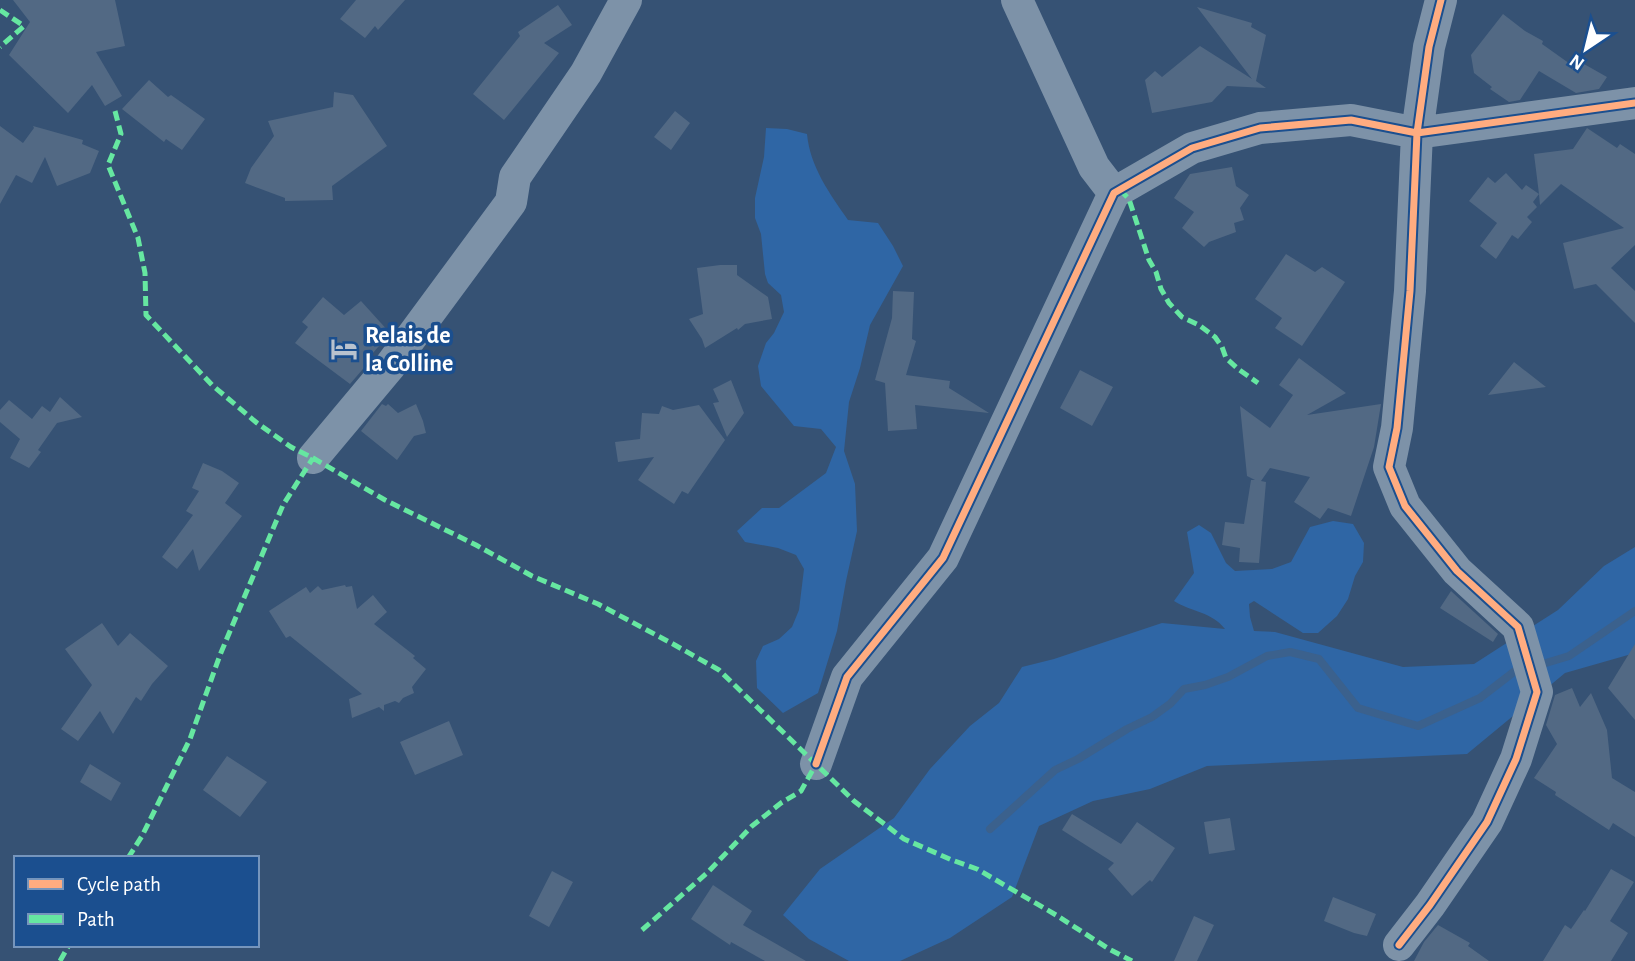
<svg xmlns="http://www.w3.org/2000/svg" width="1635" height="961" viewBox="0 0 1635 961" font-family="'Alegreya Sans',sans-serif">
  <rect width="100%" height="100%" fill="#365274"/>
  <path fill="#2f66a5" d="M 766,128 L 787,129 L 807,134 C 810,167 830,194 848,220 L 878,223 L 893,246 L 903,266 L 870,325 L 860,368 L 849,402 L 844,451 L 855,484 L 857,531 L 846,581 L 837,631 L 818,693 L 783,713 L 757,688 L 756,661 L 763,646 L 779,639 L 792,627 L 799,610 L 804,569 L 796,555 L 778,548 L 745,542 L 737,531 L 762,508 L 779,508 L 826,473 L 836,447 L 821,429 L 794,426 L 761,386 L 758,366 L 766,343 L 774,333 L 784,312 L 781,295 L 768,283 L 765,274 L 761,234 L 755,218 L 755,198 L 764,157 Z
    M 1333,521 L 1353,524 L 1364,543 L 1363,562 L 1355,576 L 1348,599 L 1337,616 L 1318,633 L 1303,633 L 1254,601 L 1249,604 L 1250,617 L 1254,631 L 1275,632 L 1403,667 L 1474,664 L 1558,610 L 1604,566 L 1635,547 L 1635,653 L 1565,673 L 1467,754 L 1207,766 L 1150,789 L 1093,801 L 1039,826 L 1012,897 L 950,938 L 900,961 L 849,961 L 809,939 L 783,915 L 820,869 L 894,818 L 930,769 L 970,726 L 999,703 L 1022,667 L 1054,659 L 1162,623 L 1225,629 C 1212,612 1192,612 1174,601 L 1194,573 L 1187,532 L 1199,525 L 1211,533 L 1226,563 L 1235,571 L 1272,569 L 1291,562 L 1310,527 Z"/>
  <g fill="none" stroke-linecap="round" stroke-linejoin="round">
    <path stroke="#3b618d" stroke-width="8" d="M 1536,666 L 1569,656 L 1635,611
      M 990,829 L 1055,770 L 1078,759 L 1127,729 L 1152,717 L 1170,704 L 1184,689 L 1205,685 L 1228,677 L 1267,656 L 1290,652 L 1319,659 L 1358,708 L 1418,726 L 1480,698 L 1515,671 L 1524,669"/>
  </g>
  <path fill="#526984" d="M 13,0 L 115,0 L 125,46 L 96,52 L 122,96 L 105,106 L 92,85 L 68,113 L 9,55 L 30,22 Z
    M 356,0 L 405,0 L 378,30 L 375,26 L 365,38 L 340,19 Z
    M 558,5 L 572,25 L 544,43 L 559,53 L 504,120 L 473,94 L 520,36 L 518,32 Z
    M 1197,7 L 1252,23 L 1251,27 L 1266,35 L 1256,81 L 1266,88 L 1227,86 L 1212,102 L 1152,113 L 1145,80 L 1155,71 L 1162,77 L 1200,46 L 1252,79 Z
    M 1503,14 L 1525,31 L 1543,41 L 1542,44 L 1580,71 L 1584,64 L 1607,77 L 1599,89 L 1576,93 L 1539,71 L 1520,100 L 1509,102 L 1490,89 L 1492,87 L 1474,73 L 1471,55 Z
    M 149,80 L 168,97 L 171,95 L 205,119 L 182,150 L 166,139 L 164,142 L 122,109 Z
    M 334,92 L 353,95 L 387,146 L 332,186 L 333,200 L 285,201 L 285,198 L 245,183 L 251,168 L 274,136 L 268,121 L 333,107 Z
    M 675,111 L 690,123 L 671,150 L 654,137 Z
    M 0,126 L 23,143 L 34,128 L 33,126 L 83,140 L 82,144 L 99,151 L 90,173 L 57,186 L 45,157 L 32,183 L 16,175 L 0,204 Z
    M 1587,128 L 1617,148 L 1620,144 L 1635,154 L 1635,245 L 1611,268 L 1635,291 L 1635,323 L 1596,284 L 1574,289 L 1563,243 L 1624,228 L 1561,184 L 1540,205 L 1539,194 L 1533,202 L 1537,207 L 1527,217 L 1532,222 L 1518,239 L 1512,235 L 1496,259 L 1480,246 L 1497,223 L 1469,201 L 1488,177 L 1495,183 L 1506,173 L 1522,190 L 1526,185 L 1539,194 L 1534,154 L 1573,149 Z
    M 1232,167 L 1236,186 L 1249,195 L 1240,208 L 1244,220 L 1234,223 L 1236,232 L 1209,242 L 1204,247 L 1182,228 L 1194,212 L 1174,198 L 1190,174 Z
    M 1286,254 L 1315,272 L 1322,267 L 1345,282 L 1302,346 L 1275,328 L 1282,318 L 1255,299 Z
    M 720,265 L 737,265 L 737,275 L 768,297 L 772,319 L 745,324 L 738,330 L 737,328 L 705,348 L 702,339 L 689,319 L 703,314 L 697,268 Z
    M 893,291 L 914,292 L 912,339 L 916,341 L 906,375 L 950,381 L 949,388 L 989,413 L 915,405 L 917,429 L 888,431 L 885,383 L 875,380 L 892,318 Z
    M 323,297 L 344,315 L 361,301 L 390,333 L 367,360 L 369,362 L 350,384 L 295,343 L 308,327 L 302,322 Z
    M 1299,358 L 1346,393 L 1307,415 L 1381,404 L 1374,447 L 1351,516 L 1328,508 L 1320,519 L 1294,502 L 1310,477 L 1270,468 L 1261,481 L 1266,482 L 1259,563 L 1239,562 L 1240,548 L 1222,545 L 1225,522 L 1244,524 L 1251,480 L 1255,480 L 1247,476 L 1240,406 L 1270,428 L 1293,395 L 1279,385 Z
    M 1514,362 L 1546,387 L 1488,395 Z
    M 1080,370 L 1113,387 L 1092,426 L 1060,408 Z
    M 731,380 L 744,413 L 727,437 L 713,403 L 719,402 L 713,389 Z
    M 60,397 L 82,417 L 57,423 L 38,450 L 41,452 L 29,468 L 10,458 L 20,439 L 0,422 L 0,410 L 9,400 L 32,419 L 42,406 L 50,412 Z
    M 382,404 L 386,406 L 388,404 L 398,413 L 416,404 L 423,421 L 426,433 L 414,436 L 397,460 L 361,431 Z
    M 699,405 L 725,440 L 688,494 L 682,491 L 674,504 L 638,480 L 654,457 L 618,462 L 615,442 L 640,439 L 642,413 L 659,414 L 662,406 L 673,410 Z
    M 203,463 L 222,471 L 239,483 L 225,503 L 242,516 L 199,571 L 193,549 L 177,569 L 162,557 L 193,515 L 186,511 L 199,491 L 192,488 Z
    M 345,585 L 346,587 L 352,586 L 357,609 L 373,595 L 387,612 L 374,624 L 415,656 L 413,658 L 426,669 L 412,687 L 414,693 L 403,698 L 399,703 L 395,701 L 384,705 L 384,711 L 379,707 L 352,718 L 349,699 L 362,694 L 290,636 L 286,638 L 269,611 L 306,587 L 310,593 L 318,586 L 322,590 Z
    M 1451,591 L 1498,634 L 1493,642 L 1440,608 Z
    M 102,623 L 118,646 L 130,633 L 168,666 L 152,684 L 141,701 L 136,697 L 113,734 L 100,711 L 78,741 L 61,729 L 92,685 L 65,649 Z
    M 1635,644 L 1635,720 L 1608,688 Z
    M 1572,688 L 1580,707 L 1591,693 L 1607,730 L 1612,778 L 1635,792 L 1635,837 L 1613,823 L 1609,830 L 1555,795 L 1556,792 L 1534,778 L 1557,744 L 1546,725 L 1555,695 Z
    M 449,721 L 463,755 L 415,775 L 400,742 Z
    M 227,756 L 267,782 L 240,817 L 203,790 Z
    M 90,764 L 121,783 L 111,801 L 80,782 Z
    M 1072,814 L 1121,844 L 1137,822 L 1175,848 L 1152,882 L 1150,880 L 1132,896 L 1108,869 L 1114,863 L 1062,830 Z
    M 1230,818 L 1235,850 L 1209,854 L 1204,822 Z
    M 1611,869 L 1634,882 L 1610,921 L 1628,933 L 1611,961 L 1543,961 L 1565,925 L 1571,929 L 1584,910 L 1585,911 Z
    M 552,871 L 573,882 L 549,927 L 529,916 Z
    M 713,885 L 752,911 L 743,925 L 806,961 L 765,961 L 731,942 L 730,945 L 691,919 Z
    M 1333,897 L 1376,914 L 1367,936 L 1354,933 L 1324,921 Z
    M 1194,916 L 1214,925 L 1197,961 L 1174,961 Z
    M 1438,925 L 1470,943 L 1468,946 L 1489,961 L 1414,961 L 1424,942 Z"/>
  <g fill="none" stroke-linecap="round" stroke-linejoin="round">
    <path stroke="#7d92a8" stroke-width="32" d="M 1017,0 L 1094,167 L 1114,193
      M 313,458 L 390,366 L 511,202 L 515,177 L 586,73 L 626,0
      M 816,764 L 847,677 L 943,558 L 1114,193 L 1192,148 L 1260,128 L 1351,120 L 1417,133 L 1635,103
      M 1399,945 L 1430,905 L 1487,822 L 1516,759 L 1537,692 L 1518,627 L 1457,571 L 1405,506 L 1389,467 L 1397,428 L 1410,291 L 1417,133 L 1429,47 L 1441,0"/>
    <path stroke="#66e7a1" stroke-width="5" stroke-dasharray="10 5" stroke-linecap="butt" d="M 0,10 L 24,26 L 0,47
      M 115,111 L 121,134 L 108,165 L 138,238 L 145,273 L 146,315 L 212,385 L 257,423 L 291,447 L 313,458 L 385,500 L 476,545 L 532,576 L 598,604 L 673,644 L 719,670 L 854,801 L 904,839 L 952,860 L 977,869 L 1056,915 L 1109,949 L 1132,961
      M 1120,190 L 1129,199 L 1149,260 L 1156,272 L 1161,289 L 1169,303 L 1182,317 L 1199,325 L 1215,337 L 1222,347 L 1226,358 L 1238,369 L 1258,383
      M 128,858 L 142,836 L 190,739 L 220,655 L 283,505 L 313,458
      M 642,930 L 707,873 L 752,826 L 781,803 L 801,791 L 816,764
      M 60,961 L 69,945"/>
    <g stroke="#1b4f8f" stroke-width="11">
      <path id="cycleway" d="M 816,764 L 847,677 L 943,558 L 1114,193 L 1192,148 L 1260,128 L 1351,120 L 1417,133 L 1635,103
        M 1399,945 L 1430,905 L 1487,822 L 1516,759 L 1537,692 L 1518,627 L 1457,571 L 1405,506 L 1389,467 L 1397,428 L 1410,291 L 1417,133 L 1429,47 L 1441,0"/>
    </g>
    <use href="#cycleway" stroke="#ffac80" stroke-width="7"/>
  </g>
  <defs>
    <g id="hotel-bare" transform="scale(2.1)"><path d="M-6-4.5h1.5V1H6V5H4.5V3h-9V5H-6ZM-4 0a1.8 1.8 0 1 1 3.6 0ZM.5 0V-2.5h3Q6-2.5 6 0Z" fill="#b9c2ce" stroke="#1b4f8f" stroke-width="2.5" paint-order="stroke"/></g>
  </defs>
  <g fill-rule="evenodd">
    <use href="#hotel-bare" x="344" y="349"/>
  </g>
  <g text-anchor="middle" stroke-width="7" stroke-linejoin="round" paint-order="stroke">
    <g font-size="24" font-weight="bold" fill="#fff" stroke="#1b4f8f" text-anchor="start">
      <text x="365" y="343">Relais de<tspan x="365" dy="28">la Colline</tspan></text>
    </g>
  </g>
  <rect x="14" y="856" width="245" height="91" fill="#1b4f8f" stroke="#7695bc" stroke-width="2"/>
  <rect x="28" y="879" width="35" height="10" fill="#ffac80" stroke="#7695bc" stroke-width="2"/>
  <text x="77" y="891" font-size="21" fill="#ffffff">Cycle path</text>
  <rect x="28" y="914" width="35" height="10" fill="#66e7a1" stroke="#7695bc" stroke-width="2"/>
  <text x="77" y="926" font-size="21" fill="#ffffff">Path</text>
  <g transform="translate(1586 49) rotate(215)" stroke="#1b4f8f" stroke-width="5" paint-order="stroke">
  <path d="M0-5L12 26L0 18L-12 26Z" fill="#ffffff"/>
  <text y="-10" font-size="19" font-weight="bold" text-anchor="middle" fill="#ffffff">N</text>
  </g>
</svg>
